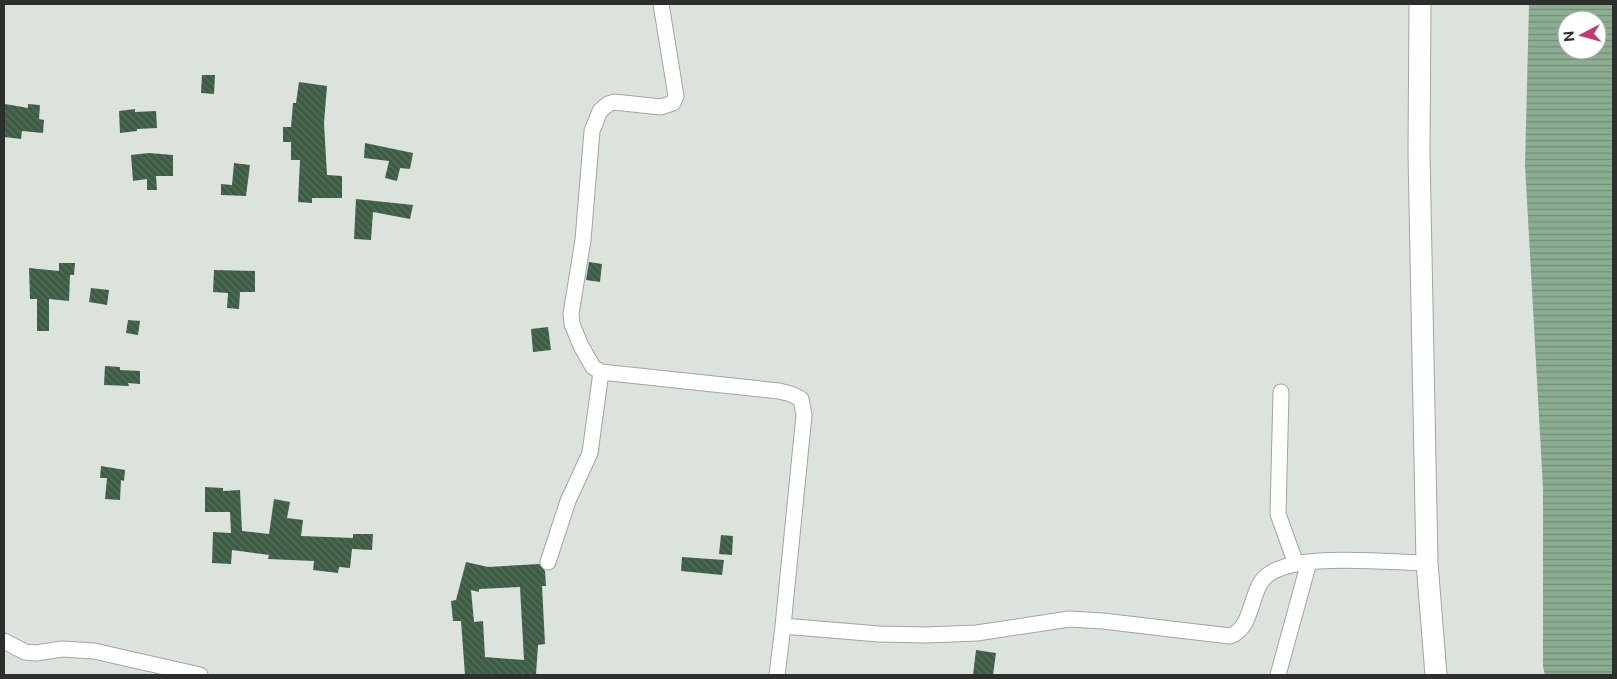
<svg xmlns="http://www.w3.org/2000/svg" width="1617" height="679" viewBox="0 0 1617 679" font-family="'Public Sans',sans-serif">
  <defs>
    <pattern id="water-rules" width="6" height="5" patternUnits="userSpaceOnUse" patternTransform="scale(1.25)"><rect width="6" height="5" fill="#8bad91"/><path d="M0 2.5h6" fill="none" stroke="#728d77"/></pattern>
    <pattern id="building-back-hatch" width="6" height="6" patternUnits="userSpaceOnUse" patternTransform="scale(1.25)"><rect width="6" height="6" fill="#3d5c44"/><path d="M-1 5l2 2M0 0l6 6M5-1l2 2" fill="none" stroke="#57705d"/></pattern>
  </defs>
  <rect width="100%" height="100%" fill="#dce3dd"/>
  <path fill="url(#water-rules)" fill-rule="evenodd" d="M 1529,4 L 1613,4 L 1613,675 L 1545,675 L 1543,666 L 1543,488 L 1525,165 ZM 1567,20 L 1597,20 L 1597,50 L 1567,50 Z"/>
  <path fill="url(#building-back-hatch)" fill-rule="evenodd" d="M 202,75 L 215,75 L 214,94 L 201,93 Z
    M 299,82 L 327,86 L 324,123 L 327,175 L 342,176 L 342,198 L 312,198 L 312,203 L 298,202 L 300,160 L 291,160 L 291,142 L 283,142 L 283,127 L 291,127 L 293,103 L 296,103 Z
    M 5,104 L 28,108 L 28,104 L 40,105 L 39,119 L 44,120 L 43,133 L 22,131 L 21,139 L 4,137 Z
    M 135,109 L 135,112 L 156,111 L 157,128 L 137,129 L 137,131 L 120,133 L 119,111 Z
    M 365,143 L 413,153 L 410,169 L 400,168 L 397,181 L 385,178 L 389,161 L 364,158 Z
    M 149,153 L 173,155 L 173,176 L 156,176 L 157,190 L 147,190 L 147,179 L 133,181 L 131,155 Z
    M 234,163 L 250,165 L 246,196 L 221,195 L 221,184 L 232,185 Z
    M 356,199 L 413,205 L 410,219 L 373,212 L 371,240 L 354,239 Z
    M 589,262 L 602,264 L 600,282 L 586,280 Z
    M 59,263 L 75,263 L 74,275 L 70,275 L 69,301 L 49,299 L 49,331 L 37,331 L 37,299 L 30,299 L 29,268 L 59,271 Z
    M 214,270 L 255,271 L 255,292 L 240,292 L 239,309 L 227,308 L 228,293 L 213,292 Z
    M 91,288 L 109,290 L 107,305 L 89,302 Z
    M 128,320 L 140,321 L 138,335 L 126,333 Z
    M 548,327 L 551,350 L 533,352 L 531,329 Z
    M 105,366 L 120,367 L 120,370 L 140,371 L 140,384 L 128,383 L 129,386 L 104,385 Z
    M 101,466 L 125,470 L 124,481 L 121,480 L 120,500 L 105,499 L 107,478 L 100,478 Z
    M 205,487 L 223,488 L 223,491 L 240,490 L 242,531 L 269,534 L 274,499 L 290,502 L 287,518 L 303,520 L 301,536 L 353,538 L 353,534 L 373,534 L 372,550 L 352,549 L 350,568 L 339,567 L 338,573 L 313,570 L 314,561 L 268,559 L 269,555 L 232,550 L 231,564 L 212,563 L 213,532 L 231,533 L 230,512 L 205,512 Z
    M 721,535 L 733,536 L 732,555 L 719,554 Z
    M 682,557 L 724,560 L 722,575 L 681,571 Z
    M 466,562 L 488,567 L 539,564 L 545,571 L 546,586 L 542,586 L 545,644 L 538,645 L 536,675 L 465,675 L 461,621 L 453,621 L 451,601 L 456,600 ZM 520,587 L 524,660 L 485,657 L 483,621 L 474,622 L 471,590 L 479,592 L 479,589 Z
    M 976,650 L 996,653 L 993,675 L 973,675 Z"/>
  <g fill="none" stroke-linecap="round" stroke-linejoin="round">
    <g stroke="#9fa6a0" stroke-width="17">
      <path id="street" d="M 661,4 L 676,96 L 673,103 L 661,107 L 614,102 L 608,104 L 600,111 L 592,131 L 583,240 L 571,314 L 572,324 L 581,346 L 593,367 L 601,372 L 779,391 L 791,394 L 801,399 L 804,415 L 783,626
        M 1281,392 L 1278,514 L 1296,564
        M 548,562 L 568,501 L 590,453 L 601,372
        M 4,641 L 25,652 L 36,653 L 62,649 L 94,651 L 200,675
        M 777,675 L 783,626 L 879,634 L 926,635 L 977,633 L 1069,619 L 1103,621 L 1230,636 C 1251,629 1250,599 1261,582 C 1282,549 1391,563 1427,563
        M 1278,675 L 1309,562"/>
    </g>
    <g stroke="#9fa6a0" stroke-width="23">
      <path id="secondary" d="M 1420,4 L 1419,153 L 1427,563 L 1436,675"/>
    </g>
    <use href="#street" stroke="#fff" stroke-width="15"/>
    <use href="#secondary" stroke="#fff" stroke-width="21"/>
  </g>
  <rect width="1617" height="679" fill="none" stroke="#2c2f2c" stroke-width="10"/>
  <g transform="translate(1582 35) rotate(264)"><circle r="24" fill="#ffffff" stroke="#abacab"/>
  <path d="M0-4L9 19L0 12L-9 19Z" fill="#c33971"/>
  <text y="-8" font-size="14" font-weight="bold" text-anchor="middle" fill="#2c2f2c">N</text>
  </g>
</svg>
